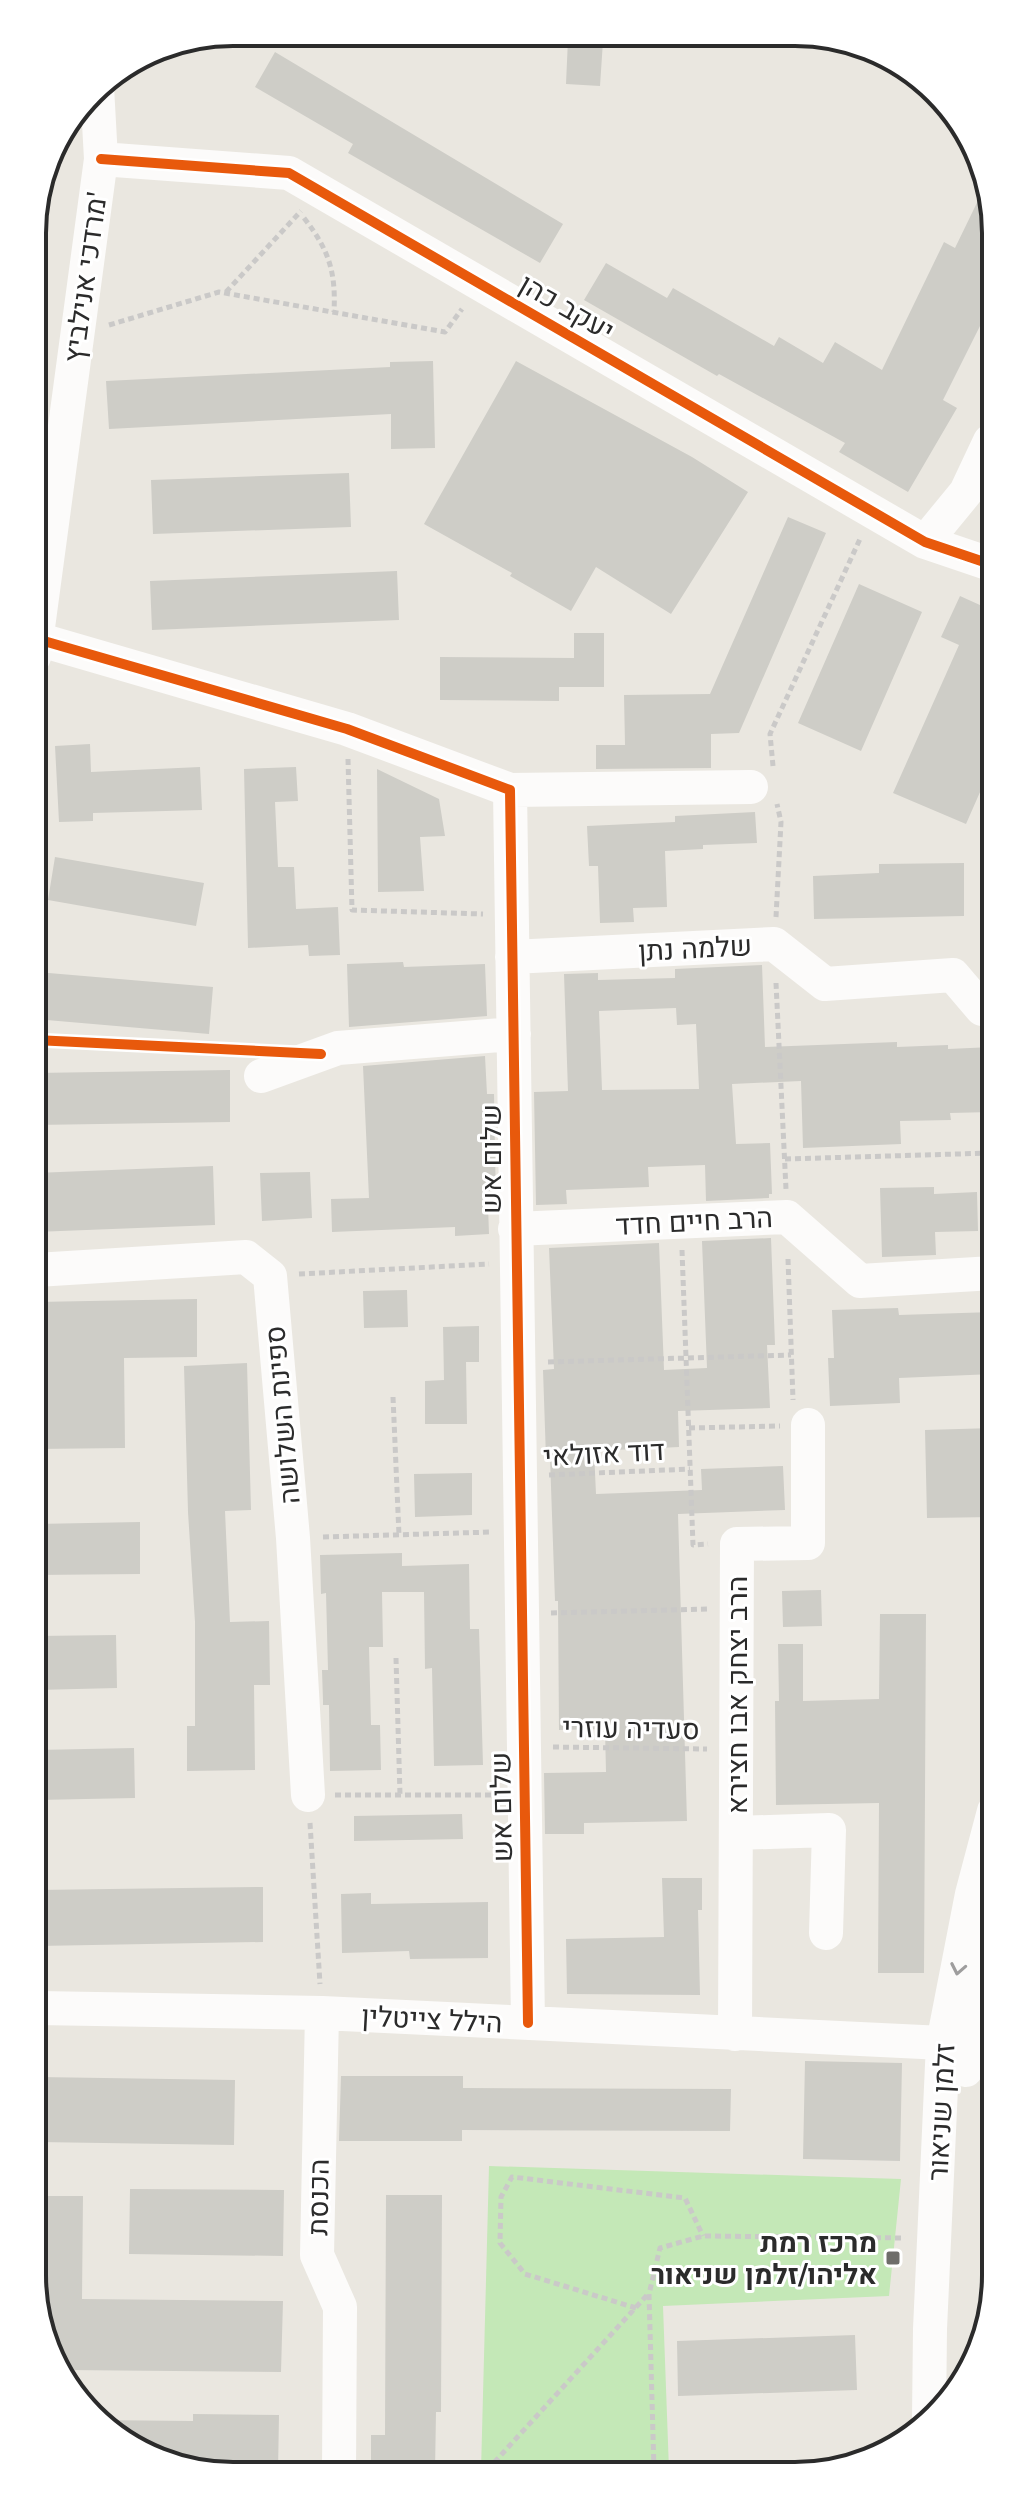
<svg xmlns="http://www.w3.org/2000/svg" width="1028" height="2508" viewBox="0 0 1028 2508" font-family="Mulish,Heebo,sans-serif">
  <rect width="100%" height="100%" fill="#eae7e0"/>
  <path fill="#c4e8b7" d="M 489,2166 L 901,2179 L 889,2296 L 663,2306 L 669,2470 L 481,2471 Z"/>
  <path fill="#cecdc7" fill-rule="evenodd" d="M 568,39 L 603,41 L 600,86 L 566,84 Z
    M 275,52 L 563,224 L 540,263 L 348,153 L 353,144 L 255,87 Z
    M 988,180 L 990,293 L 980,313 L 985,316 L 943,400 L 957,408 L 908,492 L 839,452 L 845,443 L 719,374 L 717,376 L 584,300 L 606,263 L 667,298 L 673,288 L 774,346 L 779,337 L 823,363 L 835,342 L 882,370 L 944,242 L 955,248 Z
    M 433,361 L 435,448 L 391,449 L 391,414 L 109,429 L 106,381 L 390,367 L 390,362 Z
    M 516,361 L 692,457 L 748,492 L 671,614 L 596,567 L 571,611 L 510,576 L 512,573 L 424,524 Z
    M 349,473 L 351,527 L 153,534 L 151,480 Z
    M 788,517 L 826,533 L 739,733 L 711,734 L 711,768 L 596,769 L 596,745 L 625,745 L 624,695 L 710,694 Z
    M 397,571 L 399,620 L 152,630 L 150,581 Z
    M 859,584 L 922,612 L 861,751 L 798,723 Z
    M 960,596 L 991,610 L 991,767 L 966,824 L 893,793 L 959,645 L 941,637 Z
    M 574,633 L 604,633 L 604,687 L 559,687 L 559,701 L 440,700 L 440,657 L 574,658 Z
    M 90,744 L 91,772 L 200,767 L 202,810 L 93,813 L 93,821 L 59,822 L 55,746 Z
    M 296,767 L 298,801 L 275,802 L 278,867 L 294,867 L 296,909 L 338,907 L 340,955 L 309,956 L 308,945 L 248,948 L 244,769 Z
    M 377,769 L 439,799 L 445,836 L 420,837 L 424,891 L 378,892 Z
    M 755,812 L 757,843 L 703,845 L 703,849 L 665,851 L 667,907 L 633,908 L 634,922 L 600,923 L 598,866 L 589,866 L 587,826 L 675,822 L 675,816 Z
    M 55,857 L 204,883 L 196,926 L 48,900 Z
    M 964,863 L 964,916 L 814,919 L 813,876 L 879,873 L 879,864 Z
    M 403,962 L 404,967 L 485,964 L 487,1016 L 349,1027 L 347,964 Z
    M 762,965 L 765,1047 L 897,1042 L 897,1047 L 948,1045 L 948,1049 L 992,1047 L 992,1112 L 950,1113 L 951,1120 L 900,1121 L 901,1144 L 803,1148 L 801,1081 L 732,1084 L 736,1144 L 770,1143 L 772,1194 L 769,1194 L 769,1198 L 706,1201 L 705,1165 L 648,1167 L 649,1187 L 566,1190 L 567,1204 L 536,1205 L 534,1092 L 568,1091 L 564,974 L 598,973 L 598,980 L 675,978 L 675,969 ZM 676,1008 L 677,1025 L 696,1024 L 699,1089 L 602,1090 L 599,1011 Z
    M 37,972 L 213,987 L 209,1034 L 35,1019 Z
    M 485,1056 L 487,1094 L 494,1094 L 496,1206 L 488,1206 L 489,1234 L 455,1236 L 455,1227 L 332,1232 L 331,1199 L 369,1198 L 363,1066 Z
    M 230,1070 L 230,1122 L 35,1125 L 35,1073 Z
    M 213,1166 L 215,1225 L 35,1232 L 35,1173 Z
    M 310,1172 L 312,1218 L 262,1221 L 260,1173 Z
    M 934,1187 L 934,1194 L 977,1192 L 978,1231 L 935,1232 L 936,1255 L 882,1257 L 880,1188 Z
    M 771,1238 L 775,1345 L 767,1345 L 770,1408 L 678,1411 L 679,1447 L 594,1451 L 596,1494 L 702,1490 L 701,1469 L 783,1466 L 785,1510 L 678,1514 L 687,1821 L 584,1823 L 584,1834 L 545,1834 L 544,1773 L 606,1772 L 605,1729 L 559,1730 L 558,1601 L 555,1601 L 550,1458 L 546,1458 L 543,1370 L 554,1369 L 549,1248 L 659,1243 L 664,1370 L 707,1368 L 702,1241 Z
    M 407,1290 L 408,1327 L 364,1328 L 363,1291 Z
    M 197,1299 L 197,1357 L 124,1358 L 125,1448 L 36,1449 L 36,1302 Z
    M 898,1308 L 899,1315 L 993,1312 L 993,1374 L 899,1378 L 900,1403 L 830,1406 L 828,1358 L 834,1358 L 832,1310 Z
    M 479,1326 L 479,1362 L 466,1362 L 467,1424 L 425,1424 L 425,1381 L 444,1380 L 443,1327 Z
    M 247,1363 L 251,1510 L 225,1511 L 230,1622 L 269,1621 L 270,1685 L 254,1685 L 255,1770 L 187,1771 L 187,1726 L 195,1726 L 195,1622 L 188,1512 L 184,1366 Z
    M 993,1428 L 993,1517 L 927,1518 L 925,1430 Z
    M 472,1473 L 472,1515 L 415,1517 L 414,1474 Z
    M 140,1522 L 140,1574 L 36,1575 L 36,1524 Z
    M 402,1553 L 402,1566 L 469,1564 L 470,1629 L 479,1629 L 483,1765 L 434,1766 L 432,1668 L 425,1669 L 424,1592 L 382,1592 L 383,1647 L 369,1647 L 371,1725 L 380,1725 L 381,1770 L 330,1771 L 329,1705 L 323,1705 L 323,1701 L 322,1670 L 328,1670 L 326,1593 L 321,1594 L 320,1555 Z
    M 821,1590 L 822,1626 L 783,1627 L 782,1591 Z
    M 880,1614 L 926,1614 L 924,1973 L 878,1973 L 879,1803 L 776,1805 L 775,1701 L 779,1701 L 778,1644 L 803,1644 L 803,1701 L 879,1699 Z
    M 116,1635 L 117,1688 L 37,1690 L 37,1636 Z
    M 134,1748 L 135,1798 L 37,1800 L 37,1750 Z
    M 462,1814 L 463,1839 L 354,1841 L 354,1816 Z
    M 662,1878 L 702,1878 L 702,1910 L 698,1910 L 700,1995 L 567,1994 L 566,1939 L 664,1937 Z
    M 263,1887 L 263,1942 L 38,1946 L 37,1890 Z
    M 371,1893 L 371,1904 L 488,1902 L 488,1958 L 410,1959 L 409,1951 L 342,1953 L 341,1894 Z
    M 805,2061 L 902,2063 L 900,2161 L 803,2159 Z
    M 341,2076 L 463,2076 L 463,2088 L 731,2089 L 730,2131 L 462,2130 L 462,2141 L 339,2141 Z
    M 38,2077 L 235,2080 L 234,2145 L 38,2142 Z
    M 130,2189 L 284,2190 L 283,2256 L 129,2254 Z
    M 386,2195 L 442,2195 L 441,2412 L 436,2412 L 435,2471 L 371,2471 L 371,2435 L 385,2435 Z
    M 38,2196 L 83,2196 L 82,2299 L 283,2301 L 281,2372 L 65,2370 L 39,2326 Z
    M 855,2335 L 857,2390 L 678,2396 L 677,2341 Z
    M 193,2414 L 279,2415 L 278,2472 L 194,2472 L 100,2426 L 96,2420 L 193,2421 Z"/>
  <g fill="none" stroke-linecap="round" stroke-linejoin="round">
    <path stroke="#cac9c8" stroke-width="5" stroke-dasharray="6 4" stroke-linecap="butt" d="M 304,218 C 329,250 336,272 334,312
      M 226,292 L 301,211
      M 109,325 L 219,292 L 445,332 L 462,309
      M 348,759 L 352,910 L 483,914
      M 773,766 L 770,734 L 860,539
      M 776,917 L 781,822 L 777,804
      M 776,983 L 786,1189
      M 785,1159 L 992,1153
      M 682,1250 L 693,1545 L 708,1544
      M 788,1259 L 793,1400
      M 299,1274 L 489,1264
      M 548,1362 L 791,1355
      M 393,1397 L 399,1535
      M 689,1428 L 780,1426
      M 549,1475 L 690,1469
      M 323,1537 L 492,1532
      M 551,1613 L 709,1609
      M 396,1658 L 400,1795
      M 553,1747 L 707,1749
      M 335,1795 L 497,1795
      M 310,1823 L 320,1984
      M 636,2308 L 525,2274 L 500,2243 L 501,2197 L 512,2177 L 685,2198 L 703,2236
      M 654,2470 L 649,2294 L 660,2248 L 703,2236 L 905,2238
      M 491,2471 L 491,2466 L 648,2294"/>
    <path stroke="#fcfbfa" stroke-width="34" d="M 101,159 L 289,173 L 925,542 L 990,564
      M 925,542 L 966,492 L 990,441
      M 37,639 L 347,729 L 510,790 L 528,2023
      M 34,657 L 101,159 L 97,87
      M 510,790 L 751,787
      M 512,957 L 774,944 L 825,984 L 953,975 L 982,1009 L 992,1010
      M 261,1076 L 338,1048 L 514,1034
      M 515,1229 L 787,1217 L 860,1281 L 993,1273
      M 36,1270 L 246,1257 L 270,1276 L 293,1538 L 308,1795
      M 736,1833 L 829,1830 L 826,1933
      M 38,2008 L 322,2013 L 943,2043 L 969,2047
      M 322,2013 L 317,2255 L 340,2307 L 339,2472
      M 735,2034 L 737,1544 L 808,1543 L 808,1425
      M 966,2070 L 989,1924
      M 929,2418 L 930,2329 L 943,2043 L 972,1894 L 994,1811"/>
    <g stroke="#fff" stroke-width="15">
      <path id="cycleway" d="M 101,159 L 289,173 L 925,542 L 990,564
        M 37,639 L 347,729 L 510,790 L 528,2023
        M 35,1040 L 321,1054"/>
    </g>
    <use href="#cycleway" stroke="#e8590c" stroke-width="10"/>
  </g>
  <defs><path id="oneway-chevron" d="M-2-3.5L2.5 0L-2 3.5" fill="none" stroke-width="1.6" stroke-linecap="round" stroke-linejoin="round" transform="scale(2)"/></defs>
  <use stroke="#9e9d9d" href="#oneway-chevron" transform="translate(958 1969) rotate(101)"/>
  <rect fill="#6e6d6a" stroke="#fff" stroke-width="3" x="885" y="2250" width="16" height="16" rx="4"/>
  <g text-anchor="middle" stroke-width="6" stroke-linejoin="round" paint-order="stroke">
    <g font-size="28" fill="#2b2b2b" stroke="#fff">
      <text transform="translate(85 277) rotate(-82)" y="10">מרדכי אנילביץ'</text>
      <text transform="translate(567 307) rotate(30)" y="10">יעקב כהן</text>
      <text transform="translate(695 948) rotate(-3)" y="10">שלמה נתן</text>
      <text transform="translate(491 1159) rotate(-90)" y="10">שלום אש</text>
      <text transform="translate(694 1221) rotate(-3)" y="10">הרב חיים חדד</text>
      <text transform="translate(282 1415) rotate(-95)" y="10">ספינת השלושה</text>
      <text transform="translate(604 1453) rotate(-3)" y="10">דוד אזולאי</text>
      <text transform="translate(737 1695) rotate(-90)" y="10">הרב יצחק אבו חצירא</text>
      <text transform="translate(631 1728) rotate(1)" y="10">סעדיה עוזרי</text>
      <text transform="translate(501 1807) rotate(-91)" y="10">שלום אש</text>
      <text transform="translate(432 2019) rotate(3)" y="10">הילל צייטלין</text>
      <text transform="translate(941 2112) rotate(-87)" y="10">זלמן שניאור</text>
      <text transform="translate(318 2197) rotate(-89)" y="10">הכנסת</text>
    </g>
    <g font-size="28" font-weight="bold" fill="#2b2b2b" stroke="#fff" text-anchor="end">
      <text x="877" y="2252">מרכז רמת<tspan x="877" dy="32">אליהו/זלמן שניאור</tspan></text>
    </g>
  </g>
  <path d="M0 0H1028V2508H0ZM233 46H795A187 187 0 0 1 982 233V2275A187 187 0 0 1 795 2462H233A187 187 0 0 1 46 2275V233A187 187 0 0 1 233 46Z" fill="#fff" fill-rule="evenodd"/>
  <path fill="none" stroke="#2b2b2b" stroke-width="4" d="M233 46H795A187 187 0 0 1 982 233V2275A187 187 0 0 1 795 2462H233A187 187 0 0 1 46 2275V233A187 187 0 0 1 233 46Z"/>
</svg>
